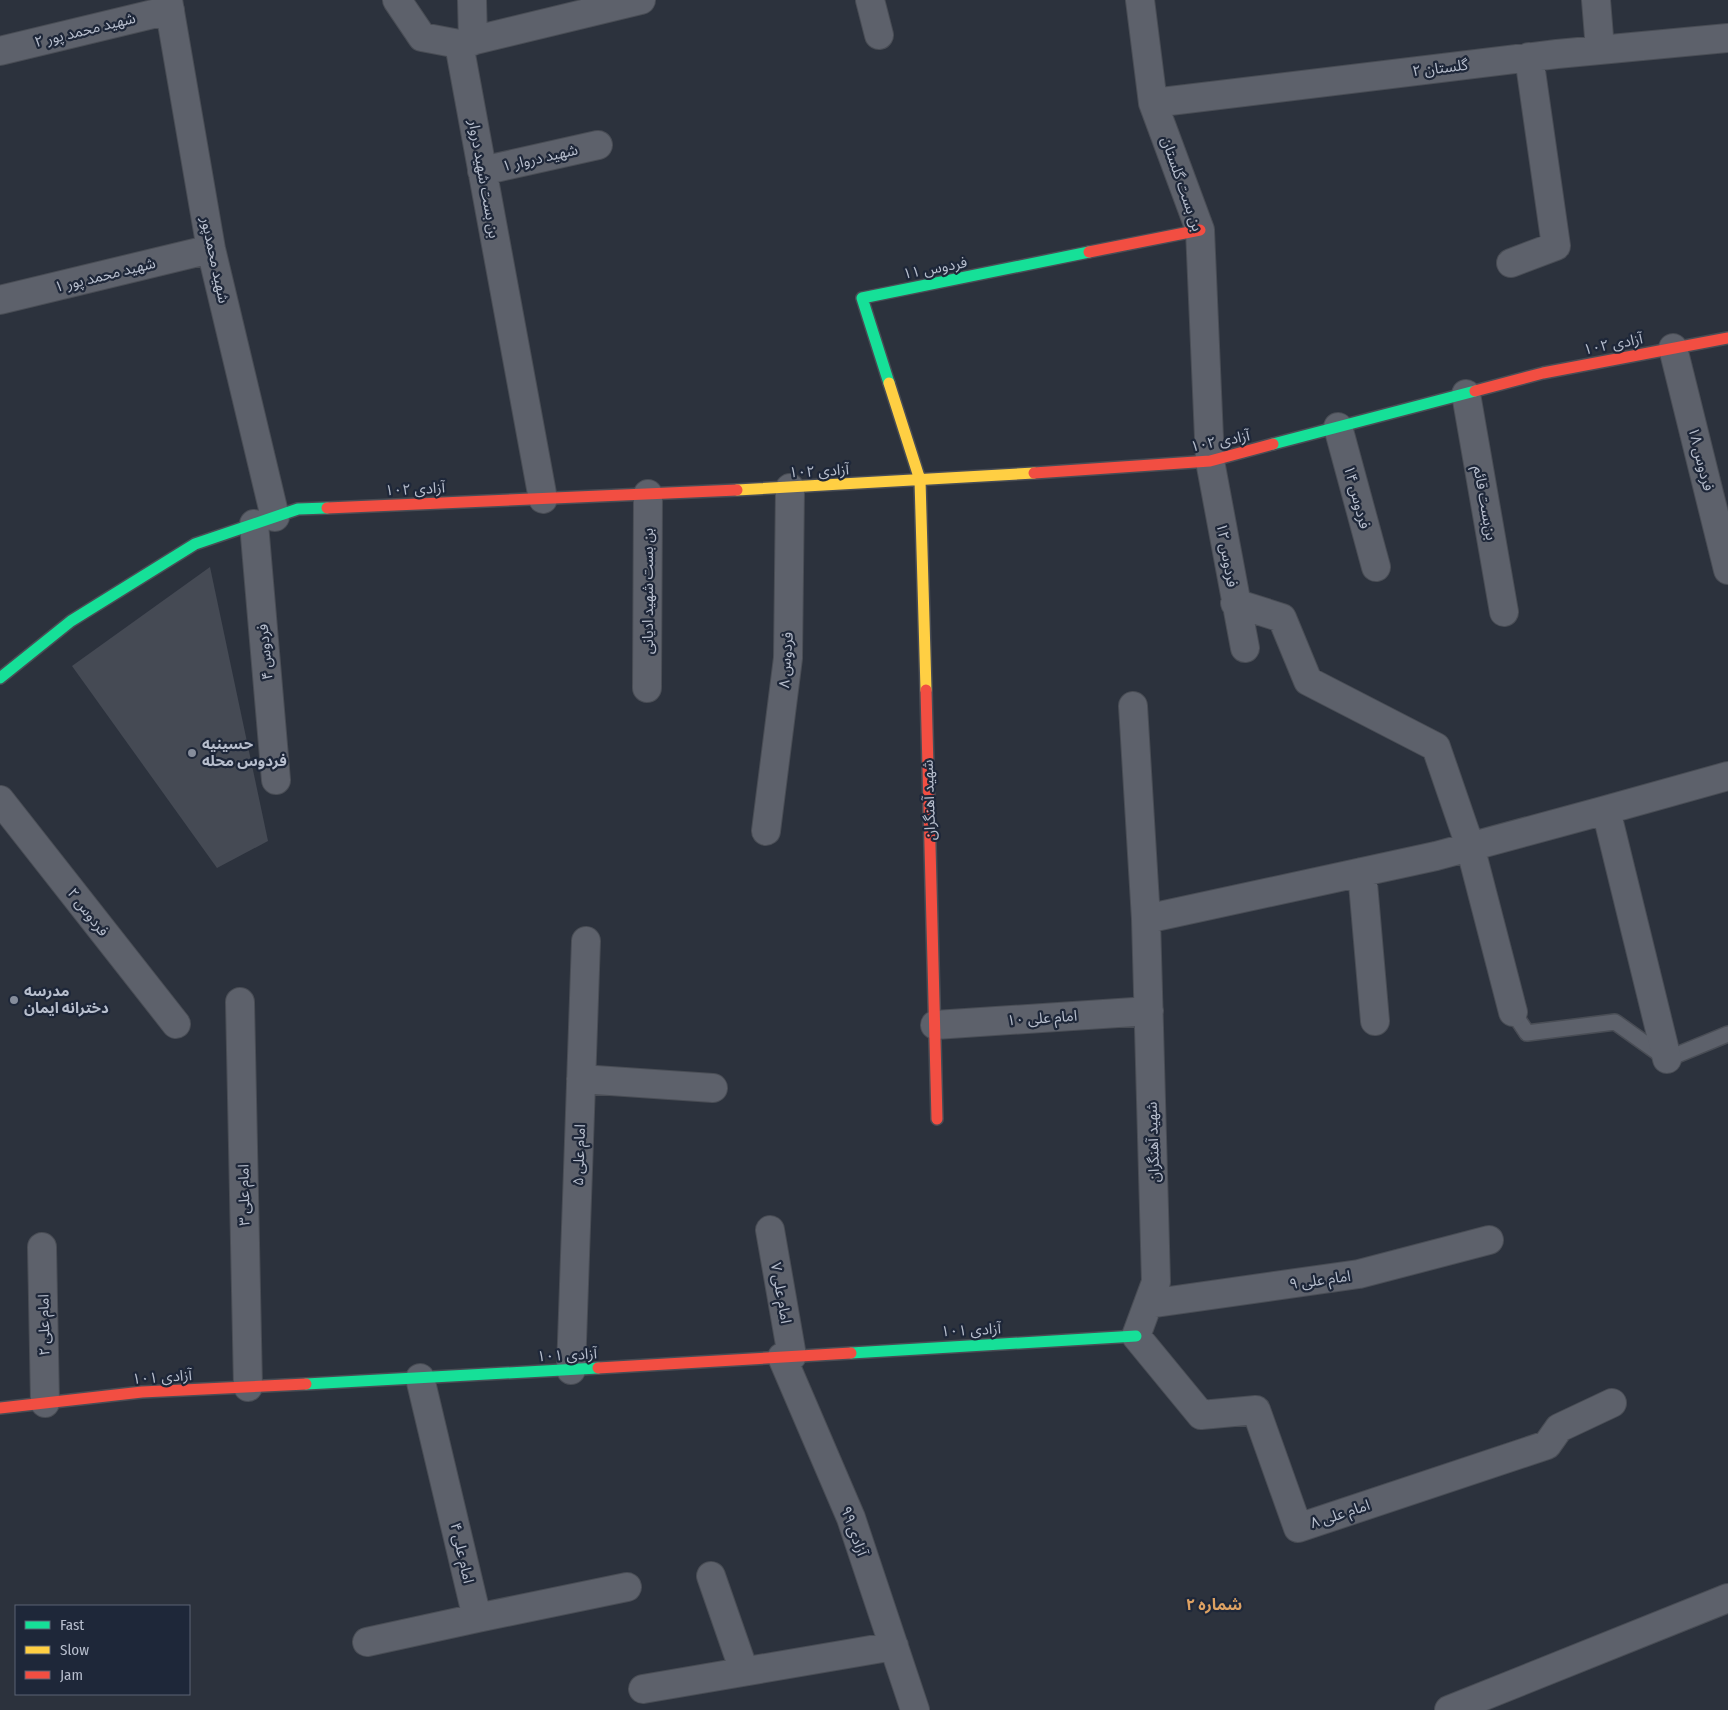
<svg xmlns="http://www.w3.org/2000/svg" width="1728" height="1710" viewBox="0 0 1728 1710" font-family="'Fira Sans Condensed','Noto Sans Arabic',sans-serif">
  <rect width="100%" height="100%" fill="#2c323d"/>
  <path fill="#454a54" d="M 210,567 L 268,841 L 217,868 L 72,666 Z"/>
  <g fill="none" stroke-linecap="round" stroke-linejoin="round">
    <g stroke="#494d55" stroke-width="18">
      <path id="lane" d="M 1513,1012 L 1527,1033 L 1615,1022 L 1667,1059 L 1728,1034"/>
    </g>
    <g stroke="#494d55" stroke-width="30">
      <path id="street" d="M 168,0 L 211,249 L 275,517
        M 397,0 L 422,37 L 459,44 L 641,0
        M 472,0 L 473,41
        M 870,0 L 879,35
        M 1140,0 L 1153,103 L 1200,230 L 1210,461 L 1245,648
        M 1596,0 L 1600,49
        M 459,44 L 543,499
        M 0,51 L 170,10
        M 1153,103 L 1557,54 L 1728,38
        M 482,171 L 598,145
        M 1511,263 L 1556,246 L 1529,57
        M 0,300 L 211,249
        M 1673,348 L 1728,570
        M 1466,394 L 1504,612
        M 1338,427 L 1376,567
        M 254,524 L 276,780
        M 1235,603 L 1282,618 L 1308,681 L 1436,747 L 1470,846 L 1513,1012
        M 647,688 L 648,494
        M 1133,706 L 1146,919 L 1156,1282 L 1136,1336 L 1201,1415 L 1256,1410 L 1298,1528 L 1547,1445 L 1559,1428 L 1612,1403
        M 0,800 L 176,1024
        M 766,831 L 788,658 L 790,488
        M 1362,872 L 1375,1021
        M 1146,919 L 1436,856 L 1606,810
        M 240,1002 L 248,1387
        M 935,1025 L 1149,1011
        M 1667,1059 L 1606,810 L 1728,776
        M 581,1079 L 713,1088
        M 770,1230 L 792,1356
        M 42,1247 L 45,1403
        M 1148,1304 L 1359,1274 L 1489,1240
        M 782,1357 L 851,1518 L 915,1710
        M 571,1370 L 586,941
        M 711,1576 L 744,1671
        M 477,1618 L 627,1587
        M 367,1642 L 477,1618 L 420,1378
        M 643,1689 L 894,1646
        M 1449,1710 L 1728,1598"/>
    </g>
    <g stroke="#494d55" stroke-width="14">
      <path id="fast" d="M 889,383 L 862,298 L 1089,252
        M 1273,444 L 1475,391
        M 0,678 L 71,621 L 195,544 L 298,509 L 327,508
        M 851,1353 L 1136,1336
        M 306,1384 L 598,1368"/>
    </g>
    <g stroke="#494d55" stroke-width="14">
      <path id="slow" d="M 889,383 L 920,480 L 926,690
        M 737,490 L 1034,473"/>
    </g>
    <g stroke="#494d55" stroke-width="14">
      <path id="jam" d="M 1089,252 L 1200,230
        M 1475,391 L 1543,373 L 1728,338
        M 1034,473 L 1210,461 L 1273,444
        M 327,508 L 737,490
        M 926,690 L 937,1119
        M 598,1368 L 851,1353
        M 0,1408 L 142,1392 L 306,1384"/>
    </g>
    <use href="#lane" stroke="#5d616b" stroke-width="15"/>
    <use href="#street" stroke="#5d616b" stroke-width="28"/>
    <use href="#fast" stroke="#16e098" stroke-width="11"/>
    <use href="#slow" stroke="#ffcf43" stroke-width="11"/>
    <use href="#jam" stroke="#f24e42" stroke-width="11"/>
  </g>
  <g fill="#868d9b" stroke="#1e2739" stroke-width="2">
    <circle cx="192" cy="753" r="5"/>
    <circle cx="14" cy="1000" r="5"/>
  </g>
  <g text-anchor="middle" stroke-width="4.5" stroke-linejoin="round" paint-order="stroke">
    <g font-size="15" fill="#b7becd" stroke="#1e2739">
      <text transform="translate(85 30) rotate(-14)" y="5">شهید محمد پور ۲</text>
      <text transform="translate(1440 68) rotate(-7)" y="5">گلستان ۲</text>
      <text transform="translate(540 158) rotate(-13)" y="5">شهید دروار ۱</text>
      <text transform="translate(484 179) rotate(80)" y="5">بن بست شهید دروار</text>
      <text transform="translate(1182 184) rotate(71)" y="5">بن بست گلستان</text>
      <text transform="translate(215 260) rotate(78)" y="5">شهید محمدپور</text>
      <text transform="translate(935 268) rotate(-11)" y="5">فردوس ۱۱</text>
      <text transform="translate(105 275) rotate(-14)" y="5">شهید محمد پور ۱</text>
      <text transform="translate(1613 344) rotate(-11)" y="5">آزادی ۱۰۲</text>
      <text transform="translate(1220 441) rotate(-11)" y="5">آزادی ۱۰۲</text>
      <text transform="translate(1701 459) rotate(76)" y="5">فردوس ۱۸</text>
      <text transform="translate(819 471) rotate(-3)" y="5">آزادی ۱۰۲</text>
      <text transform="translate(415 489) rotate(-3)" y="5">آزادی ۱۰۲</text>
      <text transform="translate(1357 497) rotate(75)" y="5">فردوس ۱۴</text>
      <text transform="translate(1485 503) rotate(80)" y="5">بن‌بست قائم</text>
      <text transform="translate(1227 555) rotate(80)" y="5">فردوس ۱۲</text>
      <text transform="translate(648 591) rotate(-90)" y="5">بن بست شهید ادیانی</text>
      <text transform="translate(265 652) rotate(-95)" y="5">فردوس ۴</text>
      <text transform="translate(786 660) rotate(-86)" y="5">فردوس ۸</text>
      <text transform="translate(929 800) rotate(-92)" y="5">شهید آهنگران</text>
      <text transform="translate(88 912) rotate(52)" y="5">فردوس ۲</text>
      <text transform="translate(1042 1018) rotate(-4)" y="5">امام علی ۱۰</text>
      <text transform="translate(1153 1142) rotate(-92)" y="5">شهید آهنگران</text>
      <text transform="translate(579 1155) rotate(-88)" y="5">امام علی ۵</text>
      <text transform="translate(244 1195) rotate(-91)" y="5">امام علی ۳</text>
      <text transform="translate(1320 1280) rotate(-8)" y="5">امام علی ۹</text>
      <text transform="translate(781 1293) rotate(80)" y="5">امام علی ۷</text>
      <text transform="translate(44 1325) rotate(-91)" y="5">امام علی ۲</text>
      <text transform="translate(971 1330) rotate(-3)" y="5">آزادی ۱۰۱</text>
      <text transform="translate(567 1355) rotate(-3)" y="5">آزادی ۱۰۱</text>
      <text transform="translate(162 1377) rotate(-4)" y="5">آزادی ۱۰۱</text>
      <text transform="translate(1340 1514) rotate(-18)" y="5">امام علی ۸</text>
      <text transform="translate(854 1531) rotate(70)" y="5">آزادی ٩٩</text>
      <text transform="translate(462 1553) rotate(77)" y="5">امام علی ۴</text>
    </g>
    <g font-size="15" font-weight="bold" fill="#b7becd" stroke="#1e2739" text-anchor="start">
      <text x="202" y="749">حسینیه<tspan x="202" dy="17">فردوس محله</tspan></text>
      <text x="24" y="996">مدرسه<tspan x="24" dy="17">دخترانه ایمان</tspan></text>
    </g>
    <g font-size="16" font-weight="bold" fill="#dda162" stroke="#1e2739">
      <text x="1214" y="1610">شماره ۲</text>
    </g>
  </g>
  <rect x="15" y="1605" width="175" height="90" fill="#1e2739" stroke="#5b6374"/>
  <rect x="25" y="1621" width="25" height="8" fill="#16e098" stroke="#5b6374"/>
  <text x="60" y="1630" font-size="15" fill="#b7becd">Fast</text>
  <rect x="25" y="1646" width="25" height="8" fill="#ffcf43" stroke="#5b6374"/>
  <text x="60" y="1655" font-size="15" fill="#b7becd">Slow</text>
  <rect x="25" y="1671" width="25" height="8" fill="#f24e42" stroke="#5b6374"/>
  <text x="60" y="1680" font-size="15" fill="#b7becd">Jam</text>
</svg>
